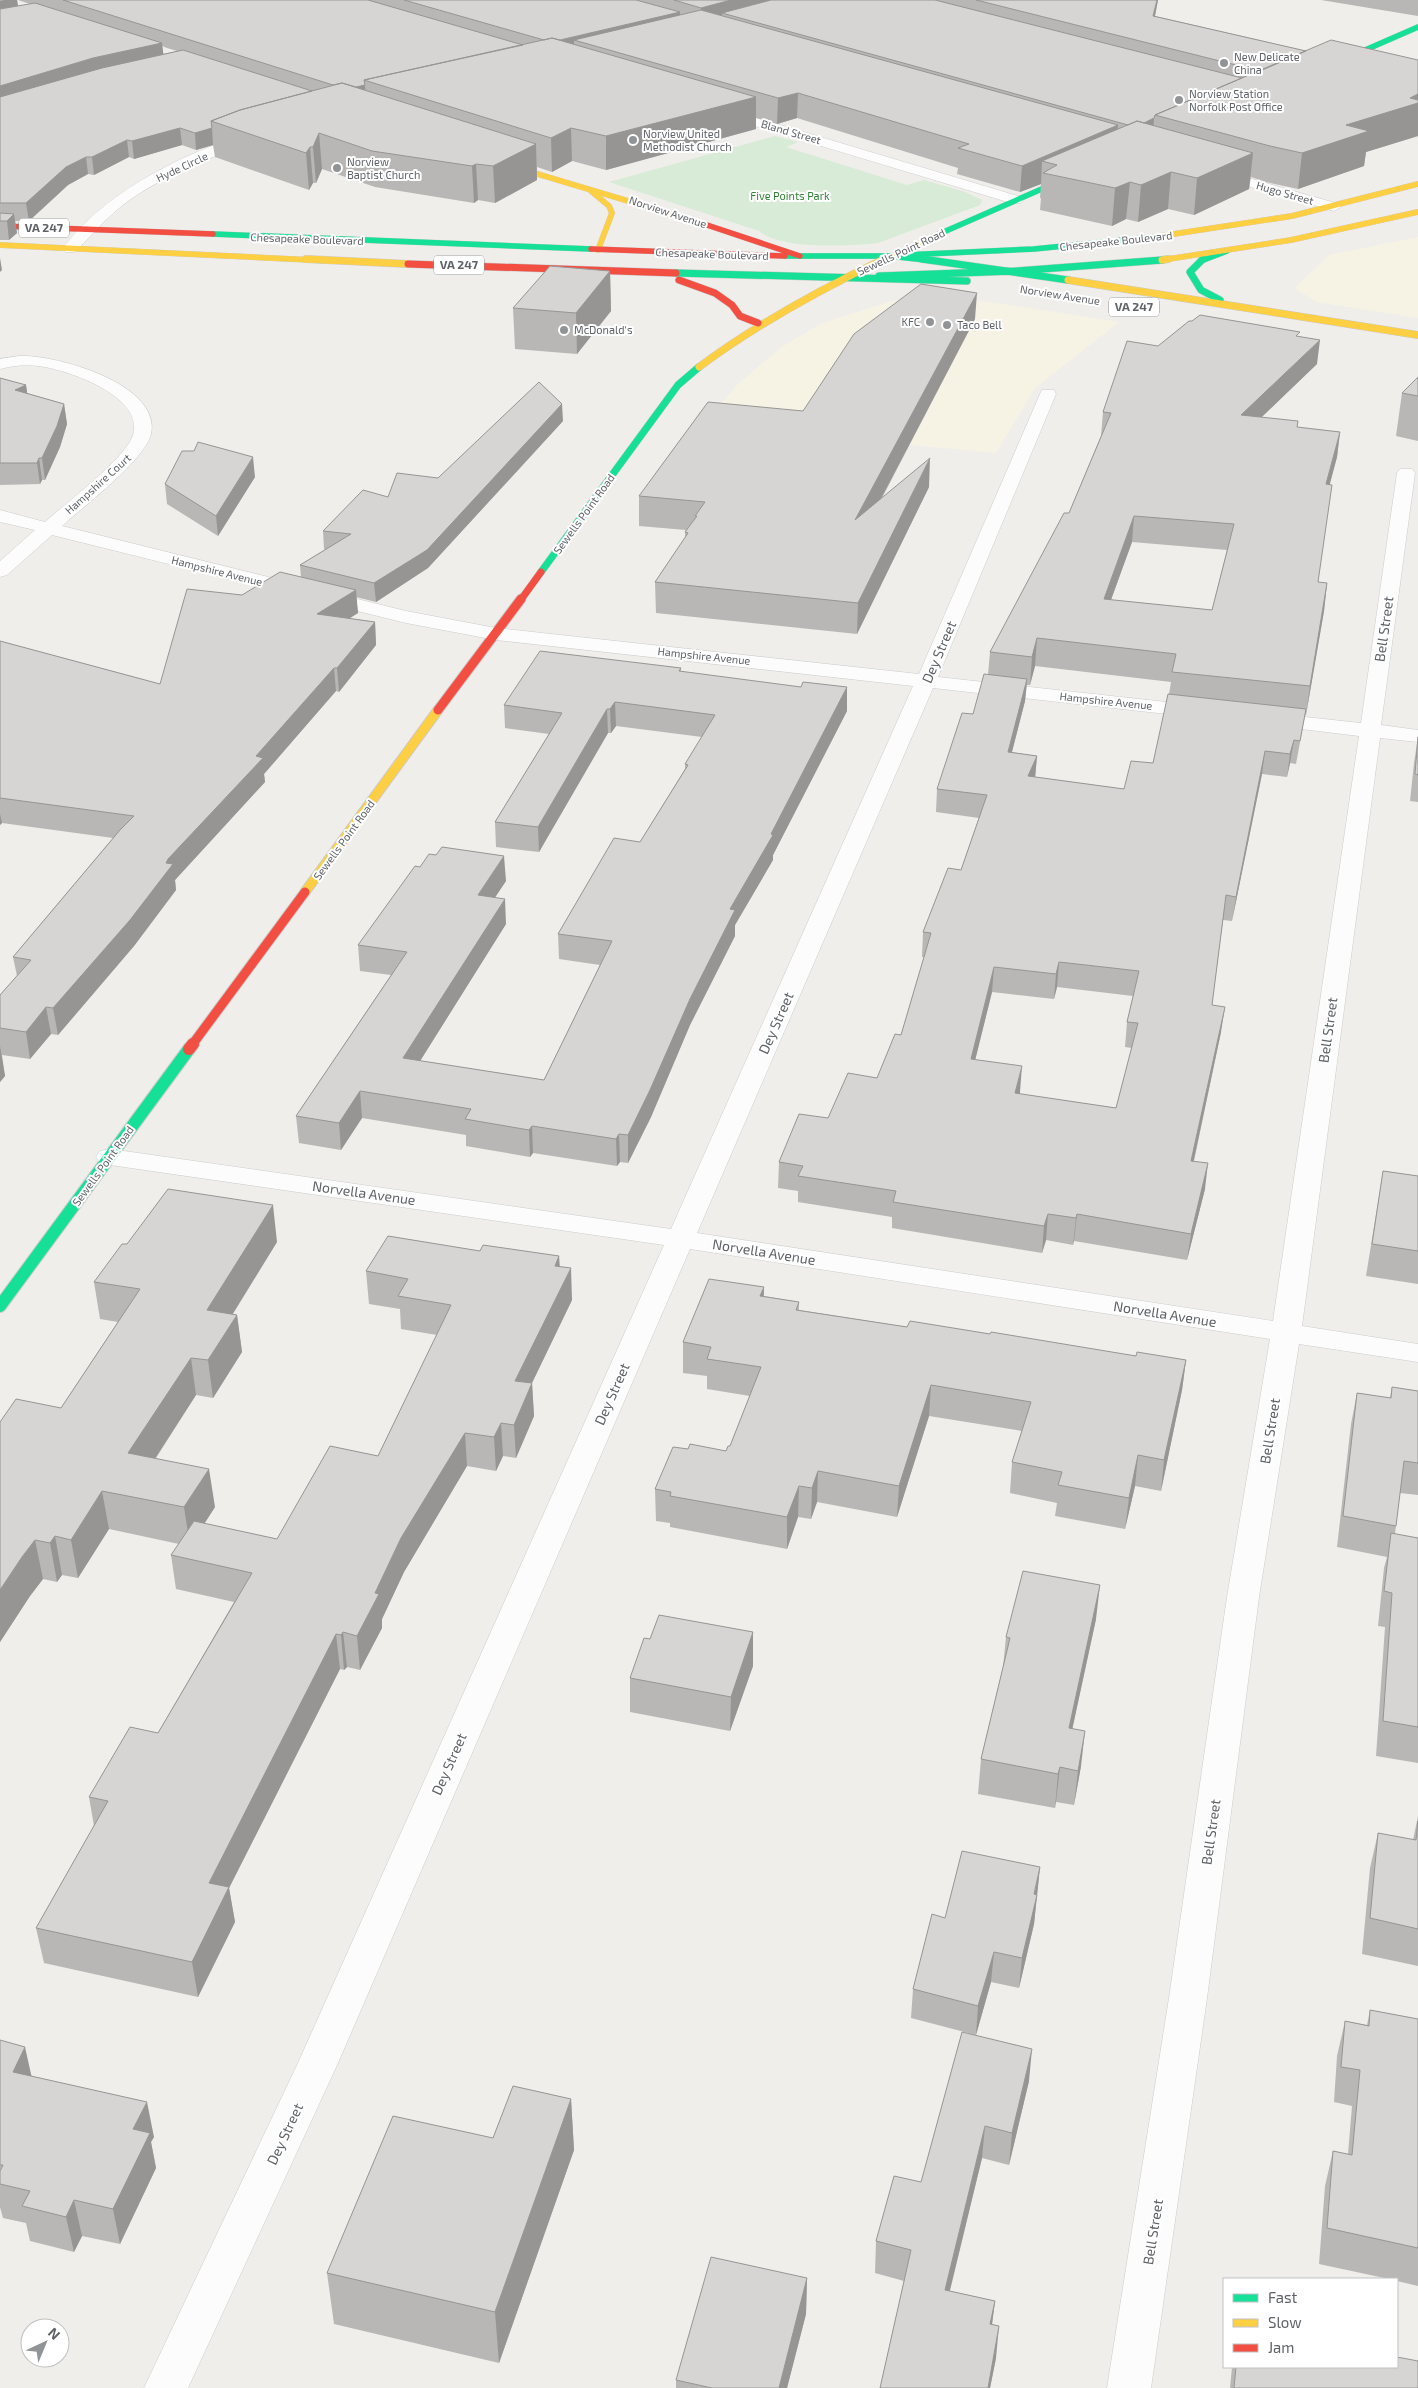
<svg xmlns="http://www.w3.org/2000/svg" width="1418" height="2388" viewBox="0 0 1418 2388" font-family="'Exo 2',sans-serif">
  <rect width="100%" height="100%" fill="#efeeea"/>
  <path fill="#f7f3e4" d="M 1418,237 L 1418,318 L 1316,302 L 1295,288 L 1329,255 Z
    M 931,293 L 1119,322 L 1035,388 L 996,453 L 702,425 L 739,383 L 782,347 L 820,324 L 889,302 Z"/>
  <path fill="#d8ebd6" d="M 775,136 L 798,142 L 786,147 L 907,185 L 924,180 L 965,192 L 982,200 L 980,205 L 878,243 C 849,246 781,250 759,231 L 609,182 Z"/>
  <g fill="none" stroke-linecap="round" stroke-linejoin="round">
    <g stroke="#cbcccc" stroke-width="1">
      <path id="street" d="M 720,107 L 1021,197 L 1023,200 L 1021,203 L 1011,203 L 715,114 L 714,111 Z
        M 250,134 L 257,138 L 255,141 C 210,158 163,175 124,204 C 106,218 91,236 75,252 L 65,252 L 63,249 C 99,196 188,149 250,134 Z
        M 1214,168 L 1339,204 L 1341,207 L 1334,211 L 1209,175 L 1207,172 L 1209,169 Z
        M 19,356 C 55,354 162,384 151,434 C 145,460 84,506 62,526 L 406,611 L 496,628 L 919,674 L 1040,394 L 1042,390 L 1054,390 L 1056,394 L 938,677 L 1203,706 L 1210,708 L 1213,712 L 1210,716 L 1203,718 L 933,688 L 697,1233 L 1273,1321 L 1359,736 L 1268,725 L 1261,723 L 1257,719 L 1261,715 L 1268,713 L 1361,723 L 1397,473 L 1400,469 L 1412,469 L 1415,473 L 1381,725 L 1418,730 L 1418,742 L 1380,738 L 1302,1326 L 1418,1344 L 1418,1362 L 1299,1344 L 1259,1597 L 1207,1998 L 1151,2388 L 1107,2388 L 1169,1998 L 1227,1597 L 1270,1339 L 690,1249 L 338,2063 L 188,2388 L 144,2388 L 298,2063 L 664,1245 L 110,1165 L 100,1163 L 96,1157 L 100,1151 L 110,1149 L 671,1229 L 913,686 L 496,640 L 406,623 L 52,535 L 7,575 L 0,577 L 0,561 L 35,530 L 0,522 L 0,510 L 45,522 C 66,503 126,458 133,435 C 145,396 66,369 38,366 C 25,364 12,366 0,369 L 0,359 Z"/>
    </g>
    <g stroke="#cacacb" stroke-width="6">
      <path id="fast-far2" d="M 1333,64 L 1418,27
        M 213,234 L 591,249
        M 939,234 L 1076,174
        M 904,255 L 1034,249 L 1154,237
        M 785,256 L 890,256 L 934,261
        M 1155,261 L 1162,260
        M 1201,261 L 1227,251"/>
    </g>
    <g stroke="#cacacb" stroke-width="8">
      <path id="fast-far1" d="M 922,259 L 1068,280
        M 1203,259 L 1190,272 L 1201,290 L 1220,300
        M 676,273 L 967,281
        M 879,276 L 1015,271 L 1162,260
        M 541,572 L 678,385 L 699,367"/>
    </g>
    <g stroke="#cacacb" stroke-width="14">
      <path id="fast" d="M 0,1306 L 189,1049"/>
    </g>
    <g stroke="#cacacb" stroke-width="6">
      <path id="slow-far2" d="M 501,163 L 695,221
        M 591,191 L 609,206 L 612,213 L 598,250
        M 1154,237 L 1292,216 L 1418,184
        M 0,245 L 333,261
        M 1162,260 L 1291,240 L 1418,212
        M 881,261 L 939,234"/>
    </g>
    <g stroke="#cacacb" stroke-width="8">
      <path id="slow-far1" d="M 306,259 L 408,264
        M 1162,260 L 1168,259
        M 1068,280 L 1418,335
        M 699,367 C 757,324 819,290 884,259"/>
    </g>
    <g stroke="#cacacb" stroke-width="11">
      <path id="slow" d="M 305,892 L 438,710"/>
    </g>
    <g stroke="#cacacb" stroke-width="6">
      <path id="jam-far3" d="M 695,221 L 800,256
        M 0,226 L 213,234
        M 591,249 L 785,256"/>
    </g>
    <g stroke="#cacacb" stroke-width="8">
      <path id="jam-far2" d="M 408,264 L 676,273
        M 679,280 L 715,293 L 732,305 L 740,316 L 758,323
        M 520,601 L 541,572"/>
    </g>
    <g stroke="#cacacb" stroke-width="11">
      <path id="jam-far1" d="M 438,710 L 521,599
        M 192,1045 L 305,892"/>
    </g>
    <g stroke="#cacacb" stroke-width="14">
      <path id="jam" d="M 189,1049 L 193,1044"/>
    </g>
    <use href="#street" fill="#fdfcfc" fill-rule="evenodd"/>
    <use href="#fast-far2" stroke="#16e098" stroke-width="5.5"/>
    <use href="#fast-far1" stroke="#16e098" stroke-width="7"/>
    <use href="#fast" stroke="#16e098" stroke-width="12"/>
    <use href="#slow-far2" stroke="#ffcf43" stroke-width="5.5"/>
    <use href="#slow-far1" stroke="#ffcf43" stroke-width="7"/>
    <use href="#slow" stroke="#ffcf43" stroke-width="9"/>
    <use href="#jam-far3" stroke="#f24e42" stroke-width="5.5"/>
    <use href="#jam-far2" stroke="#f24e42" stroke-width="7"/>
    <use href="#jam-far1" stroke="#f24e42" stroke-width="9"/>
    <use href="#jam" stroke="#f24e42" stroke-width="12"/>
  </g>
  <path fill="#b8b7b5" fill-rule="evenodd" d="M 0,0 L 17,0 L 18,6 L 30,4 L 18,0 L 1158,0 L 1155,16 L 1306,51 L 1418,60 L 1418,136 L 1366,152 L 1364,166 L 1298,189 L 1266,182 L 1251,177 L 1249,189 L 1194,215 L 1168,209 L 1138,222 L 1126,219 L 1112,226 L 1040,210 L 1041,198 L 1040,198 L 1041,184 L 1020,192 L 957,174 L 958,168 L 797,118 L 777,124 L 756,118 L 756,129 L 606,170 L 572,161 L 552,172 L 537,167 L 537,180 L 495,203 L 478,200 L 474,203 L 375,187 L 322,169 L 316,183 L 313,183 L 309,190 L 215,157 L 213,145 L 196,150 L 182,145 L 134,159 L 129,157 L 94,175 L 88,174 L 68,185 L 29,221 L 15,221 L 17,233 L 9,240 L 0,240 ZM 162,46 L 167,48 L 177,51 L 163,54 Z
    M 1321,0 L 1418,0 L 1418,16 Z
    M 610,271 L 611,311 L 577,354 L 515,349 L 513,308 Z
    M 975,319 L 882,498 L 929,487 L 857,634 L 656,613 L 655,582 L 685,538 L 685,532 L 686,530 L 639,526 L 639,496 L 803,411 Z
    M 1300,337 L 1317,364 L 1261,417 L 1298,428 L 1340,432 L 1337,457 L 1329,485 L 1318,582 L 1327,583 L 1324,611 L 1306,715 L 1305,715 L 1296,764 L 1290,763 L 1287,777 L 1262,774 L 1232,921 L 1223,920 L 1212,1005 L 1221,1032 L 1194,1161 L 1205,1189 L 1187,1260 L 1074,1241 L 1073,1245 L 1046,1240 L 1042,1253 L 892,1228 L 892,1217 L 798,1202 L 798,1191 L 778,1188 L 779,1162 L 828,1118 L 877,1078 L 901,1035 L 924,957 L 922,957 L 923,932 L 961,870 L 979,818 L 936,812 L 937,789 L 973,714 L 988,675 L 990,652 L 1069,513 L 1101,436 L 1103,412 L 1158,346 ZM 1132,542 L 1227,550 L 1212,610 L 1111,600 ZM 1035,666 L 1171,682 L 1169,694 L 1153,763 L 1124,789 L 1035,777 L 1037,756 L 1012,752 L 1025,701 L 1027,685 L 1030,685 ZM 1057,987 L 1133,996 L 1127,1022 L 1125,1047 L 1132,1048 L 1116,1108 L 1020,1094 L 1020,1092 L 975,1060 L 992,992 L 1054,999 Z
    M 1418,377 L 1418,441 L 1396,436 L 1402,393 Z
    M 0,378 L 26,385 L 27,393 L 64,404 L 67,424 L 60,447 L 45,480 L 42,480 L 40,484 L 0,485 Z
    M 563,421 L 428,568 L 376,602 L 356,597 L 358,613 L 349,618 L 375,622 L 376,645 L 339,692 L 336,691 L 264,774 L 265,782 L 175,880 L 176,890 L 134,946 L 58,1035 L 51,1034 L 30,1059 L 2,1055 L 5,1076 L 0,1082 L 0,995 L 17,976 L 13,957 L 113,838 L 2,823 L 0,825 L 0,641 L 160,684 L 242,595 L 301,577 L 300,565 L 326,549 L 324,549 L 323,531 L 388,497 L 438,478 Z
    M 255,477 L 218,536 L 167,504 L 165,484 Z
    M 681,668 L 681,671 L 847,711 L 773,855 L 773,860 L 735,925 L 735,936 L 690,1025 L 651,1117 L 628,1163 L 620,1162 L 617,1166 L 533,1153 L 530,1157 L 466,1146 L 466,1135 L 362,1118 L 341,1150 L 299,1143 L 296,1116 L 391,975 L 360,971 L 358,945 L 506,881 L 495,897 L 506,924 L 420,1061 L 544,1080 L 600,965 L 559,959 L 558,934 L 640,842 L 685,769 L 685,764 L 702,737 L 616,726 L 611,733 L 608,733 L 539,852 L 496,847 L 495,822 L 549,734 L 505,728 L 504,705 Z
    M 1418,737 L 1418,802 L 1410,801 L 1414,763 Z
    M 1383,1171 L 1418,1176 L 1418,1284 L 1366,1276 Z
    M 277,1242 L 233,1314 L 237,1315 L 242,1352 L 213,1398 L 196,1395 L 156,1458 L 215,1507 L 204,1524 L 277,1539 L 378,1456 L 437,1335 L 401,1329 L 400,1309 L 369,1304 L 366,1271 L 480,1251 L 559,1256 L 560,1266 L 572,1300 L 532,1383 L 534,1416 L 516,1458 L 503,1456 L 496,1471 L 467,1466 L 404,1572 L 382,1619 L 382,1628 L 360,1670 L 347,1667 L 344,1670 L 340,1669 L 229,1888 L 235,1922 L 198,1997 L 44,1963 L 36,1928 L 94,1826 L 89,1797 L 158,1733 L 234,1602 L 176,1589 L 171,1555 L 179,1544 L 109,1529 L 78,1578 L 62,1575 L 57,1582 L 43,1579 L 30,1596 L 0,1642 L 0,1422 L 61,1408 L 118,1322 L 100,1319 L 94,1282 L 127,1244 Z
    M 764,1287 L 764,1296 L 799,1302 L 799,1310 L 907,1327 L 990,1334 L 1136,1356 L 1186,1360 L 1182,1390 L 1161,1491 L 1135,1486 L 1125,1529 L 1055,1516 L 1057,1503 L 1010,1493 L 1012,1462 L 1022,1431 L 929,1416 L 897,1517 L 817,1502 L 811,1519 L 798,1517 L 787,1549 L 670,1527 L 670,1523 L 656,1521 L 655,1489 L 688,1449 L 726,1451 L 730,1446 L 750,1396 L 707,1389 L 707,1376 L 683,1373 L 683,1342 Z
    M 1392,1387 L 1418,1391 L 1418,1495 L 1400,1493 L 1395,1534 L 1418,1538 L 1418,1763 L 1376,1756 L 1385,1627 L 1378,1626 L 1384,1568 L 1387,1557 L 1337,1547 L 1351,1424 L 1357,1393 L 1390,1398 Z
    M 1096,1619 L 1072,1729 L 1081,1766 L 1074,1805 L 1056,1802 L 1055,1808 L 978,1794 L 981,1759 L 1003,1667 L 1006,1637 Z
    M 753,1632 L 753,1666 L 730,1731 L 630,1712 L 630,1678 L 650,1639 Z
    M 1418,1816 L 1418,1966 L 1362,1954 L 1370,1868 L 1378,1833 L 1413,1840 Z
    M 1040,1867 L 1034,1924 L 1019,1988 L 991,1982 L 976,2035 L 911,2018 L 913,1989 L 945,1918 Z
    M 1370,2010 L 1418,2019 L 1418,2286 L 1397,2281 L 1397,2279 L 1389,2279 L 1319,2264 L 1325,2186 L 1333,2151 L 1348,2154 L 1352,2106 L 1334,2102 L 1337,2056 L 1345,2021 L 1367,2025 Z
    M 0,2040 L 32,2076 L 154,2137 L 151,2142 L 156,2168 L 120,2244 L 82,2236 L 74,2252 L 30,2241 L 26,2223 L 3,2218 L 0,2207 Z
    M 1029,2081 L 1009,2165 L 982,2158 L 950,2291 L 995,2301 L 992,2324 L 996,2358 L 990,2388 L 880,2388 L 904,2281 L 875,2273 L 876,2241 L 921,2182 Z
    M 571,2099 L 574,2150 L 499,2363 L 334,2324 L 327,2273 L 493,2138 Z
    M 807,2278 L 806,2314 L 787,2388 L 676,2388 L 676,2380 Z
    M 1232,2367 L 1397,2367 L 1418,2388 L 1230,2388 Z"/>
  <path fill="#969594" d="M 4,0 L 17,0 L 19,12 L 0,16 L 0,1 Z
    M 731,0 L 789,0 L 722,13 L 722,18 L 701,23 L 701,8 Z
    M 1157,0 L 1158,0 L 1152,31 L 1153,16 Z
    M 680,12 L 680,28 L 574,40 L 574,53 L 553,42 Z
    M 162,43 L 164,59 L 0,103 L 0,86 L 93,58 Z
    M 365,85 L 366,102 L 346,90 Z
    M 798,93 L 797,118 L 777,124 L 778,98 Z
    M 1418,94 L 1418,136 L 1366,152 L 1364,166 L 1298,189 L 1302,153 L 1346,125 Z
    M 756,97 L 756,129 L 606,170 L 606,136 Z
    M 1154,118 L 1153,135 L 1134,127 Z
    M 1118,125 L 1116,151 L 1057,165 L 1042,161 L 1041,184 L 1020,192 L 1022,166 Z
    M 180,128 L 182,145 L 134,159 L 132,141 Z
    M 212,128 L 213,145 L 196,150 L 195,133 Z
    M 571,128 L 572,161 L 552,172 L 551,138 Z
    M 319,133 L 322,169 L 316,183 L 313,147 Z
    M 127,140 L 129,157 L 94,175 L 92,157 Z
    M 536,144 L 537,180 L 495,203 L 493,166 Z
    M 310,147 L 313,183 L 309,190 L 306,153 Z
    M 1253,153 L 1249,189 L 1194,215 L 1197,178 Z
    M 86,157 L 88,174 L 68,185 L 29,221 L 26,203 L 66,167 Z
    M 476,164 L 478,200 L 474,203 L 472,166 Z
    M 1171,172 L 1168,209 L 1138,222 L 1141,185 Z
    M 1130,182 L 1126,219 L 1112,226 L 1115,188 Z
    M 14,214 L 17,233 L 9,240 L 7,221 Z
    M 0,258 L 2,270 L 0,272 Z
    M 610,271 L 611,311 L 577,354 L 576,313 Z
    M 977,293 L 975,319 L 854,550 L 855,520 Z
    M 1320,340 L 1317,364 L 1238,440 L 1241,415 Z
    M 26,385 L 29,406 L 15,390 Z
    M 64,404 L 67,424 L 60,447 L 45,480 L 42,458 Z
    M 562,404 L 563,421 L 428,568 L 376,602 L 374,583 Z
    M 1340,432 L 1337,457 L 1323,510 L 1326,484 Z
    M 253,457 L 255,477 L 218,536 L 216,516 Z
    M 39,458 L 42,480 L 40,484 L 37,463 Z
    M 930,458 L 929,487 L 857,634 L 858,603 Z
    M 1134,516 L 1132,542 L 1101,627 L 1104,599 Z
    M 1327,583 L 1324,611 L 1306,715 L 1310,686 Z
    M 356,590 L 358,613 L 319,638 L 317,614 Z
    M 375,622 L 376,645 L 339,692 L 337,668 Z
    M 1037,638 L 1035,666 L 1030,685 L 1032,657 Z
    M 334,668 L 336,691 L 264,774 L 265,782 L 175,880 L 176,890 L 134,946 L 58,1035 L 53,1008 L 166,863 L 168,859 L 256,756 Z
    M 1027,679 L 1025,701 L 1006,775 L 1008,752 Z
    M 847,687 L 847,711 L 773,855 L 773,860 L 735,925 L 735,936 L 690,1025 L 651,1117 L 628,1163 L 628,1135 L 730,909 L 771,834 Z
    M 615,702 L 616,726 L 611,733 L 610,709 Z
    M 607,709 L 608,733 L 539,852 L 538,827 Z
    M 1294,740 L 1290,763 L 1287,777 L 1290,754 Z
    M 1265,751 L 1262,774 L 1232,921 L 1236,897 Z
    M 1037,756 L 1035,779 L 1028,776 Z
    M 0,814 L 2,823 L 0,825 Z
    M 504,856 L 506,881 L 480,920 L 478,895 Z
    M 505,899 L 506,924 L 405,1085 L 403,1058 Z
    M 1059,962 L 1057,987 L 1054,999 L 1056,974 Z
    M 994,967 L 992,992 L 969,1085 L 971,1059 Z
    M 46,1007 L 51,1034 L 30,1059 L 26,1032 Z
    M 1225,1007 L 1221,1032 L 1188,1187 L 1191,1161 Z
    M 0,1046 L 5,1076 L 0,1082 Z
    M 1022,1066 L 1020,1092 L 1013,1119 L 1015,1093 Z
    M 360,1091 L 362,1118 L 341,1150 L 339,1123 Z
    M 532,1126 L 533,1153 L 530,1157 L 529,1130 Z
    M 619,1134 L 620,1162 L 617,1166 L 616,1139 Z
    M 1208,1163 L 1205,1189 L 1187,1260 L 1191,1234 Z
    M 273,1205 L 277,1242 L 212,1347 L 207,1310 Z
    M 1048,1214 L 1046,1240 L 1042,1253 L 1044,1226 Z
    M 1077,1214 L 1074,1241 L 1073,1245 L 1076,1218 Z
    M 559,1256 L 560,1289 L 571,1268 L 572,1300 L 517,1414 L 515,1381 L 555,1266 Z
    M 764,1287 L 763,1317 L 760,1296 Z
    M 237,1315 L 242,1352 L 213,1398 L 208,1360 Z
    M 191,1358 L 196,1395 L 134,1491 L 128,1453 Z
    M 1186,1360 L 1182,1390 L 1161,1491 L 1164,1460 Z
    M 532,1383 L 534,1416 L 516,1458 L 514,1425 Z
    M 931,1385 L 929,1416 L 897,1517 L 899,1486 Z
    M 501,1423 L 503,1456 L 496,1471 L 494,1437 Z
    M 465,1433 L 467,1466 L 404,1572 L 382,1619 L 382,1628 L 360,1670 L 357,1636 L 375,1593 L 401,1538 Z
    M 1138,1455 L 1135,1486 L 1125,1529 L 1129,1498 Z
    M 209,1469 L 215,1507 L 190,1546 L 184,1507 Z
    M 818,1471 L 817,1502 L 811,1519 L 812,1488 Z
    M 799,1486 L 798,1517 L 787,1549 L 787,1517 Z
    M 102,1491 L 109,1529 L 78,1578 L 71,1540 Z
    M 55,1536 L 62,1575 L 57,1582 L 50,1543 Z
    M 35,1540 L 43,1579 L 30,1596 L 0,1642 L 0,1590 L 22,1557 Z
    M 1100,1585 L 1096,1619 L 1065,1763 L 1069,1728 Z
    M 343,1632 L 347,1667 L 344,1670 L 341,1635 Z
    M 753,1632 L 753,1666 L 730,1731 L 731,1697 Z
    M 336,1634 L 340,1669 L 229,1888 L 235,1922 L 198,1997 L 192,1962 L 209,1883 Z
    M 1085,1731 L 1081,1766 L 1074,1805 L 1078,1771 Z
    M 1060,1767 L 1056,1802 L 1055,1808 L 1058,1774 Z
    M 1040,1867 L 1034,1924 L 1019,1988 L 1022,1958 Z
    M 994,1952 L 991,1982 L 976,2035 L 978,2006 Z
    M 25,2047 L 33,2083 L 13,2072 Z
    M 1032,2049 L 1029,2081 L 1009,2165 L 1012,2133 Z
    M 571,2099 L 574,2150 L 499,2363 L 495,2312 Z
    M 147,2102 L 154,2137 L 151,2142 L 156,2168 L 120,2244 L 113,2209 L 133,2129 Z
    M 985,2126 L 982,2158 L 942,2322 L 945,2290 Z
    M 74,2200 L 82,2236 L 74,2252 L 66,2217 Z
    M 807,2278 L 806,2314 L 787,2388 L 779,2388 Z
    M 995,2301 L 991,2332 L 990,2324 Z
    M 999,2326 L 996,2358 L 990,2388 L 988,2388 Z"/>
  <path fill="#d6d5d3" stroke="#969594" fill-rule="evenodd" d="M 63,0 L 368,0 L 523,45 L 364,80 L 365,85 L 356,87 L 342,83 L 333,85 Z
    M 404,0 L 636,0 L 680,12 L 560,40 L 552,38 L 544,40 Z
    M 674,0 L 731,0 L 701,8 Z
    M 771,0 L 935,0 L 1242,78 L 1155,115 L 1154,118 L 1144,123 L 1137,121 L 1128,125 L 722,13 Z
    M 976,0 L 1157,0 L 1153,16 L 1306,51 L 1260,71 Z
    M 35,3 L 162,43 L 93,58 L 0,86 L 0,9 Z
    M 701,10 L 1118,125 L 1022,166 L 958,148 L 969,144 L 798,93 L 778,98 L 574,40 Z
    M 552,38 L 756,97 L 606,136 L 571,128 L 551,138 L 364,80 Z
    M 1331,40 L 1418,60 L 1418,94 L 1410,98 L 1418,100 L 1418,103 L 1346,125 L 1369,131 L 1302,153 L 1270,146 L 1155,115 Z
    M 183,50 L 312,91 L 240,110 L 211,121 L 212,128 L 195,133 L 180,128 L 132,141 L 127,140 L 92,157 L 86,157 L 66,167 L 26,203 L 0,203 L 0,97 L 102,68 Z
    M 342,83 L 536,144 L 493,166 L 476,164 L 472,166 L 372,151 L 319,133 L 313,147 L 310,147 L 306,153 L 211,121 L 240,110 Z
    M 1137,121 L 1253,153 L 1197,178 L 1171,172 L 1141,185 L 1130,182 L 1115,188 L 1043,173 L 1057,165 L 1042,161 Z
    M 0,213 L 14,214 L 7,221 L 0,221 Z
    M 550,266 L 610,271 L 576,313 L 513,308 Z
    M 921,284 L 977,293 L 855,520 L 930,458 L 858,603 L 655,582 L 688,533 L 685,532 L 697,516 L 695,516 L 705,502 L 639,496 L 708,402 L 803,411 L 854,334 Z
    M 1200,315 L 1300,332 L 1296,336 L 1320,340 L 1241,415 L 1298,421 L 1297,427 L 1340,432 L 1326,484 L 1332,485 L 1318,582 L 1327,583 L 1310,686 L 1172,672 L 1176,654 L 1037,638 L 1032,657 L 990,652 L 1064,513 L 1069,513 L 1111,413 L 1103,412 L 1127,341 L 1158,346 L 1189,321 L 1192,321 ZM 1134,516 L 1234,524 L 1212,610 L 1104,599 Z
    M 1418,377 L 1418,396 L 1402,393 Z
    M 0,378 L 26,385 L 15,390 L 64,404 L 57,426 L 42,458 L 39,458 L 37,463 L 0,463 Z
    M 539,382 L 562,404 L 427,550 L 374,583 L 300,565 L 351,534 L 323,531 L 363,490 L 388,497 L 397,473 L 438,478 Z
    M 198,442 L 253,457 L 216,516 L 165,484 L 182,451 L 194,451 Z
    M 280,572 L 356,590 L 317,614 L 375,622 L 337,668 L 334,668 L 256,756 L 263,758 L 168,859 L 166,863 L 173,864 L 130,920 L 53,1008 L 46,1007 L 26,1032 L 0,1028 L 0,995 L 31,960 L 13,957 L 120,830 L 134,816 L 0,798 L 0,641 L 160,684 L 187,589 L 242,595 Z
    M 540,651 L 681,668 L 679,671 L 801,687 L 803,682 L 847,687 L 771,834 L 773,835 L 730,909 L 735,910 L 690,999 L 650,1090 L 628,1135 L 619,1134 L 616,1139 L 532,1126 L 529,1130 L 465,1119 L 471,1109 L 360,1091 L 339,1123 L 296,1116 L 407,952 L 358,945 L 415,866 L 420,867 L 429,854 L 436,855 L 442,847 L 504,856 L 478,895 L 505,899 L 403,1058 L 544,1080 L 612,941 L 558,934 L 614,838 L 640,842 L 688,765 L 685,764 L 715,715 L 615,702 L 610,709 L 607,709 L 538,827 L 495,822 L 562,713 L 504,705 Z
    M 984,674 L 1027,679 L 1008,752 L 1037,756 L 1028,776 L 1124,789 L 1131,761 L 1153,763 L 1168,694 L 1306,709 L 1300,741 L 1294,740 L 1290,754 L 1265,751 L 1236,897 L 1226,895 L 1212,1005 L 1225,1007 L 1191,1161 L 1208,1163 L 1191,1234 L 1077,1214 L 1076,1218 L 1048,1214 L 1044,1226 L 893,1202 L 896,1191 L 798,1176 L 803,1166 L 779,1162 L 799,1114 L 828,1118 L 848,1073 L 877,1078 L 895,1034 L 901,1035 L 931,933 L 923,932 L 948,868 L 961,870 L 987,795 L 937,789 L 962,713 L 973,714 ZM 1059,962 L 1139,971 L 1127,1022 L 1138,1023 L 1116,1108 L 1015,1093 L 1022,1066 L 971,1059 L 994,967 L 1056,974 Z
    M 1418,737 L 1418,775 L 1415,774 Z
    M 1383,1171 L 1418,1176 L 1418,1251 L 1372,1244 Z
    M 168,1189 L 273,1205 L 207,1310 L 237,1315 L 208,1360 L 191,1358 L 128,1453 L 209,1469 L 184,1507 L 102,1491 L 71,1540 L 55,1536 L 50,1543 L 35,1540 L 22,1557 L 0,1590 L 0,1422 L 16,1399 L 61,1408 L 140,1289 L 94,1282 L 122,1244 L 127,1244 Z
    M 388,1236 L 480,1251 L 483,1245 L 559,1256 L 555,1266 L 571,1268 L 515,1381 L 532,1383 L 514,1425 L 501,1423 L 494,1437 L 465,1433 L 401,1538 L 375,1593 L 379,1594 L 357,1636 L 343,1632 L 341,1635 L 336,1634 L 209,1883 L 229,1887 L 192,1962 L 36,1928 L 108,1801 L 89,1797 L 130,1727 L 158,1733 L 252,1573 L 171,1555 L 194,1521 L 277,1539 L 330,1446 L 378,1456 L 451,1305 L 398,1296 L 408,1279 L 366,1271 Z
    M 709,1279 L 764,1287 L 760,1296 L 799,1302 L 796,1310 L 907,1327 L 910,1321 L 990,1334 L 991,1332 L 1136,1356 L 1137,1352 L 1186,1360 L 1164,1460 L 1138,1455 L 1129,1498 L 1058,1485 L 1062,1472 L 1012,1462 L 1031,1402 L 931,1385 L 899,1486 L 818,1471 L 812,1488 L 799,1486 L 787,1517 L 670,1496 L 671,1492 L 655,1489 L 673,1447 L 688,1449 L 690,1444 L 726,1451 L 728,1446 L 730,1446 L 761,1367 L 707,1359 L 711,1347 L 683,1342 Z
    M 1392,1387 L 1418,1391 L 1418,1463 L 1404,1461 L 1396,1526 L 1343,1516 L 1357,1393 L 1391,1398 Z
    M 1391,1533 L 1418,1538 L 1418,1727 L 1383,1721 L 1392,1593 L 1384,1591 Z
    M 1023,1571 L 1100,1585 L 1069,1728 L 1085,1731 L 1078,1771 L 1060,1767 L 1058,1774 L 981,1759 L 1010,1638 L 1006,1637 Z
    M 659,1615 L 753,1632 L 731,1697 L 630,1678 L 644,1638 L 650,1639 Z
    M 1418,1821 L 1418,1929 L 1370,1918 L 1378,1833 L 1416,1840 Z
    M 962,1851 L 1040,1867 L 1034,1894 L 1037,1895 L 1022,1958 L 994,1952 L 978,2006 L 913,1989 L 932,1914 L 945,1918 Z
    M 1370,2010 L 1418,2019 L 1418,2248 L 1327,2228 L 1333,2151 L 1352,2155 L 1360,2070 L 1341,2067 L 1345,2021 L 1369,2026 Z
    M 962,2032 L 1032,2049 L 1012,2133 L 985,2126 L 945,2290 L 995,2301 L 990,2324 L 999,2326 L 988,2388 L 880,2388 L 911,2250 L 876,2241 L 894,2176 L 921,2182 Z
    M 0,2040 L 25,2047 L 13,2072 L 147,2102 L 133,2129 L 150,2133 L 113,2209 L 74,2200 L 66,2217 L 22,2206 L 30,2191 L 0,2184 L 0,2171 L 3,2165 L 0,2165 Z
    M 513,2086 L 571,2099 L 495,2312 L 327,2273 L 393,2116 L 493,2138 Z
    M 711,2257 L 807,2278 L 779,2388 L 712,2388 L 676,2380 Z
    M 1397,2357 L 1418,2361 L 1418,2388 L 1234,2388 L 1236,2367 L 1397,2367 Z"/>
  <g fill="#919496" stroke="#fff" stroke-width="2">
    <circle cx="1224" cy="63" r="5"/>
    <circle cx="1179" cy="100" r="5"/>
    <circle cx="633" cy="140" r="5"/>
    <circle cx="337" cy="168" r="5"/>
    <circle cx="930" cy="322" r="5"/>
    <circle cx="947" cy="325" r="5"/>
    <circle cx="564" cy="330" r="5"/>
  </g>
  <g text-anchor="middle" stroke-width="4" stroke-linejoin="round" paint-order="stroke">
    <g font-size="11" fill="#5f6368" stroke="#fff" text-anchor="start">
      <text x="1234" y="61">New Delicate<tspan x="1234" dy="13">China</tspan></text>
      <text x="1189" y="98">Norview Station<tspan x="1189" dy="13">Norfolk Post Office</tspan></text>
      <text x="643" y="138">Norview United<tspan x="643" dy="13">Methodist Church</tspan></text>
      <text x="347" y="166">Norview<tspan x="347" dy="13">Baptist Church</tspan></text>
      <text x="920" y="326" text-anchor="end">KFC</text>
      <text x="957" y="329">Taco Bell</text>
      <text x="574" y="334">McDonald's</text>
    </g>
    <g font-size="11" fill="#5f6368" stroke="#fff">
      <text transform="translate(791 132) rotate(16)" y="4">Bland Street</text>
      <text transform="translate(182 167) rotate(-25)" y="4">Hyde Circle</text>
      <text transform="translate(1285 193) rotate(16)" y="4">Hugo Street</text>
      <text transform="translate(668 212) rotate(18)" y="4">Norview Avenue</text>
      <text transform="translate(307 239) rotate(2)" y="4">Chesapeake Boulevard</text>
      <text transform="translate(1116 241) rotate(-6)" y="4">Chesapeake Boulevard</text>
      <text transform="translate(901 252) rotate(-25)" y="4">Sewells Point Road</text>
      <text transform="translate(712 254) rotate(2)" y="4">Chesapeake Boulevard</text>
      <text transform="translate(1060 295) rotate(9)" y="4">Norview Avenue</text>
      <text transform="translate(98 484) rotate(-42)" y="4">Hampshire Court</text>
      <text transform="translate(584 514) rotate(-54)" y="4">Sewells Point Road</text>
      <text transform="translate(217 571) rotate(14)" y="4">Hampshire Avenue</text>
      <text transform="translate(704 656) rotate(6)" y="4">Hampshire Avenue</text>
      <text transform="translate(1106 701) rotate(6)" y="4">Hampshire Avenue</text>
      <text transform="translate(344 840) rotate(-54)" y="4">Sewells Point Road</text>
      <text transform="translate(103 1166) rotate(-54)" y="4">Sewells Point Road</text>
    </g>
    <g font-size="11" fill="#348238" stroke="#fff">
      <text x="790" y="200">Five Points Park</text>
    </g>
    <g fill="#fff" stroke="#8f9295" stroke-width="1">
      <rect x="19" y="218.5" width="50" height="19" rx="4"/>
      <rect x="434" y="255.5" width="50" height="19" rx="4"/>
      <rect x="1109" y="297.5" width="50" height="19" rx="4"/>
    </g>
    <g font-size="12" font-weight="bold" fill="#5f6368">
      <text x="44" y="232">VA 247</text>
      <text x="459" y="269">VA 247</text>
      <text x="1134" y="311">VA 247</text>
    </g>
    <g font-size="14" fill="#5f6368" stroke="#fff">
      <text transform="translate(1384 629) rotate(-82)" y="5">Bell Street</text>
      <text transform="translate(939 652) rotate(-67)" y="5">Dey Street</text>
      <text transform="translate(776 1023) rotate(-66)" y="5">Dey Street</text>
      <text transform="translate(1328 1030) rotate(-82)" y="5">Bell Street</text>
      <text transform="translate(364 1193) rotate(8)" y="5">Norvella Avenue</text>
      <text transform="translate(764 1252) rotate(9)" y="5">Norvella Avenue</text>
      <text transform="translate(1165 1314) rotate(9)" y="5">Norvella Avenue</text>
      <text transform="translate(612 1394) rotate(-66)" y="5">Dey Street</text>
      <text transform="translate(1270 1431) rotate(-81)" y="5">Bell Street</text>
      <text transform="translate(449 1764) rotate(-66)" y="5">Dey Street</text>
      <text transform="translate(1211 1832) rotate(-82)" y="5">Bell Street</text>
      <text transform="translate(285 2134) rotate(-65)" y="5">Dey Street</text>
      <text transform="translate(1153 2232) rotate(-81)" y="5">Bell Street</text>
    </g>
  </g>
  <rect x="1223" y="2278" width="175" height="90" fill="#ffffff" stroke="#bfc1c3"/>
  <rect x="1233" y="2294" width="25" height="8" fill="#16e098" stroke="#bfc1c3"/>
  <text x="1268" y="2303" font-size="15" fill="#5f6368">Fast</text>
  <rect x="1233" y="2319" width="25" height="8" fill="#ffcf43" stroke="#bfc1c3"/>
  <text x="1268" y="2328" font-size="15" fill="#5f6368">Slow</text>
  <rect x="1233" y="2344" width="25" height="8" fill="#f24e42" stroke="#bfc1c3"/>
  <text x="1268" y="2353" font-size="15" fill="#5f6368">Jam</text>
  <g transform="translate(45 2343) rotate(44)"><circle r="24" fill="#ffffff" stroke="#bfc1c3"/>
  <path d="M0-4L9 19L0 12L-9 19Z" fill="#919496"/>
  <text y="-8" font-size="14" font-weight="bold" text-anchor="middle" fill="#5f6368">N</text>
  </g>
</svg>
